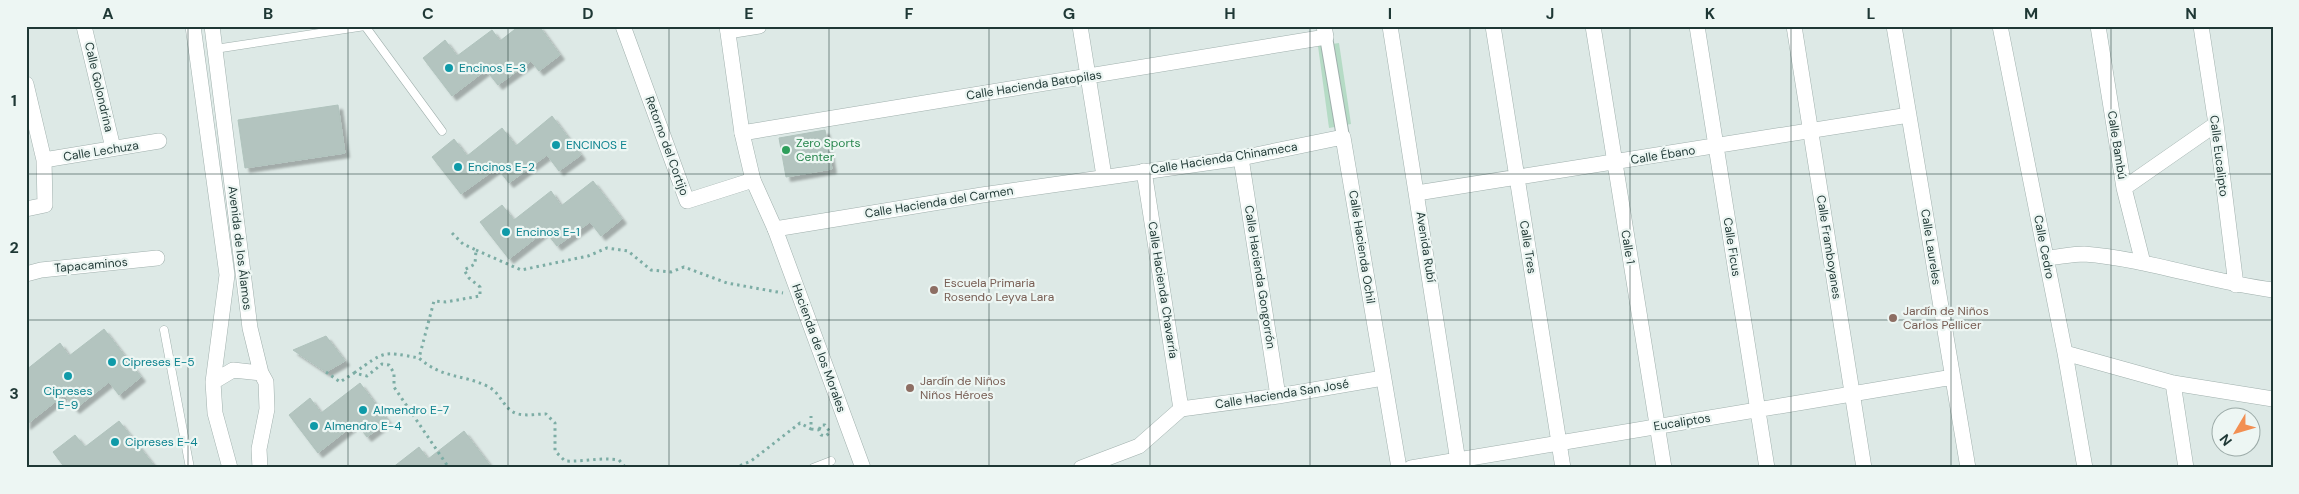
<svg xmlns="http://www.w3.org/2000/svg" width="2299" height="494" viewBox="0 0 2299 494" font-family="'DM Sans',sans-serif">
  <defs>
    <filter id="shadow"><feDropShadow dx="4.5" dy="4.5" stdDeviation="1" flood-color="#0004"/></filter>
  </defs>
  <rect width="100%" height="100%" fill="#dde9e6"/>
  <path fill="#b5dbc5" d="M 1339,43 L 1351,124 L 1329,128 L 1318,46 Z"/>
  <path fill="#b3c4bf" stroke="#b0c3bd" filter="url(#shadow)" d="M 519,26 L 539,26 L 560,55 L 539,71 L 531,61 L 498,85 L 486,70 L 452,96 L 423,58 L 445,40 L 457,56 L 492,30 L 500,41 Z
    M 338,105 L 345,153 L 245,168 L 238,120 Z
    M 552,116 L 581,155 L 559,171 L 547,155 L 509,183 L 497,168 L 461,194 L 432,157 L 454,139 L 467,156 L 502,128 L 516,146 Z
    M 825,130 L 832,169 L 786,177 L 779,138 Z
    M 593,181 L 622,219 L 601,236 L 590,222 L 557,246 L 545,231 L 509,259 L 480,222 L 502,205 L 514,220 L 551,191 L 561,206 Z
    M 104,329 L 141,377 L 119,395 L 109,382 L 75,409 L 64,395 L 26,425 L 26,370 L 60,343 L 69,356 Z
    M 326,336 L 345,361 L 326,372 L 293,350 Z
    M 360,383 L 388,421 L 367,437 L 356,423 L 318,453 L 289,415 L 310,398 L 321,413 Z
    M 119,421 L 156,468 L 65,468 L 53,452 L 75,435 L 85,447 Z
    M 464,431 L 492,468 L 392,468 L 419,447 L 428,459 Z"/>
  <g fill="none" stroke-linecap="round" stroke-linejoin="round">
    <g stroke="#a0b0ad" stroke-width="9">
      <path id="service" d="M 365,26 L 442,131
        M 215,49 L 365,26
        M 164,330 L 190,468
        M 813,468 L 831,461"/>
    </g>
    <g stroke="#a0b0ad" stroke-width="14">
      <path id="pedestrian" d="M 1326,37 L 1343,137"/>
    </g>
    <g stroke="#a0b0ad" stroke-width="16">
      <path id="minor" d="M 84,26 L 113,148
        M 623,26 L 687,201 L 753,180
        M 1080,26 L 1104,176
        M 1493,26 L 1563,468
        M 1593,26 L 1664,468
        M 1697,26 L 1767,468
        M 1894,26 L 1968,468
        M 2000,26 L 2065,353 L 2085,468
        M 2098,26 L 2124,188 L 2143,263
        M 2201,26 L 2216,124 L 2236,285
        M 728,31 L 759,26
        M 26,84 L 44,160 L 45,205 L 26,209
        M 742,133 L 1326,37 L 1324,26
        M 1241,158 L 1278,396
        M 44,160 L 159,141
        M 1144,171 L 1181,409
        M 2124,188 L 2216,124
        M 1417,193 L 1909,115
        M 775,229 L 863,468
        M 2046,258 C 2059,257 2072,254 2084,254 C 2148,259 2209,282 2273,290
        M 26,274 L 41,270 L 157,258
        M 2065,353 L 2173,383 L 2273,399
        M 2173,383 L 2186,468
        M 1181,409 L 1278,396 L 1383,378
        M 1458,460 L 1953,377
        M 1081,468 L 1139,446 L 1181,409"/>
    </g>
    <g stroke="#a0b0ad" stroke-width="16">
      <path id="tertiary" d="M 193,26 L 227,275 L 213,382 L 215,413 L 230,468
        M 212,26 L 250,328 L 261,373 L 266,382 L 267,409 L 259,449 L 260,468
        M 727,26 L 742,133 L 753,180 L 775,229 L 982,195 L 1241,158 L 1343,137 L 1399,468
        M 1390,26 L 1459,468
        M 1794,26 L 1864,468
        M 213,382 L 233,370 L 261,373
        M 1411,468 L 1458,460"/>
    </g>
    <path stroke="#7dada5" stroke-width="3" stroke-dasharray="2.5 4" stroke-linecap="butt" d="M 452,233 L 463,244 L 476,250 L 475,264 L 464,270 L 469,278 L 480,287 L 480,296 L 446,302 L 434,301 L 419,358 C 443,379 462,374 487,386 C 502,393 503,410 518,414 C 527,416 537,414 546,414 L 555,423 L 555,451 L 565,461 C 584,462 599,457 619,460 L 626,468
      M 476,250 L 521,270 L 588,256 L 607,248 L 628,251 L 651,270 L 671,272 L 684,267 L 727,283 L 783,293
      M 326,372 L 340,382 L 354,373 L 367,376 L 382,364 L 389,365 L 394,373 L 394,387 L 449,468
      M 354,373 C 385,351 382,351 419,358
      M 811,429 L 819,430 L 821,435 L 826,436 L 830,432 L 825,425 L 821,425 L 819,430
      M 734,468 L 751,461 L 800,423 L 811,429 L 811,416"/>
    <use href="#service" stroke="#fff" stroke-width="8"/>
    <use href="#pedestrian" stroke="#fff" stroke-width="12"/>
    <use href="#minor" stroke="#fff" stroke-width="15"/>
    <use href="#tertiary" stroke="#fff" stroke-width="15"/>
  </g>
  <path fill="none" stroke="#1f3835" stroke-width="1" stroke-opacity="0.55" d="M 188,26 L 188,468M 348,26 L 348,468M 508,26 L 508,468M 669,26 L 669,468M 829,26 L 829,468M 989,26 L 989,468M 1150,26 L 1150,468M 1310,26 L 1310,468M 1470,26 L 1470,468M 1630,26 L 1630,468M 1791,26 L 1791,468M 1951,26 L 1951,468M 2111,26 L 2111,468M 26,174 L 2273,174M 26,320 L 2273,320"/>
  <g fill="#0f9aa8" stroke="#edf6f3" stroke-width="2">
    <circle cx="449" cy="68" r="5"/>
    <circle cx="556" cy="145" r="5"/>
    <circle cx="458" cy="167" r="5"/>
    <circle cx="506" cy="232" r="5"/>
    <circle cx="112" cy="362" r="5"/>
    <circle cx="68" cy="376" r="5"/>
    <circle cx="363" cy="410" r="5"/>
    <circle cx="314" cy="426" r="5"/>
    <circle cx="115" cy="442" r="5"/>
  </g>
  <circle fill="#2e9e5b" stroke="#edf6f3" stroke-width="2" cx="786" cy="150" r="5"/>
  <g fill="#8d6e63" stroke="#edf6f3" stroke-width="2">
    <circle cx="934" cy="290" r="5"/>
    <circle cx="1893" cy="318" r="5"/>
    <circle cx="910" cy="388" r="5"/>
  </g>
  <g text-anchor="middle" stroke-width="4.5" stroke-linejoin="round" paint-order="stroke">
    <g font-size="12" fill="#0d838f" stroke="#edf6f3" text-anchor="start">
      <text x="459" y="72">Encinos E-3</text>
      <text x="566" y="149">ENCINOS E</text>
      <text x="468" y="171">Encinos E-2</text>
      <text x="516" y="236">Encinos E-1</text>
      <text x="122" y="366">Cipreses E-5</text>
      <text x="68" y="395" text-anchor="middle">Cipreses<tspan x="68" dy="14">E-9</tspan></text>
      <text x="373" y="414">Almendro E-7</text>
      <text x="324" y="430">Almendro E-4</text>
      <text x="125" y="446">Cipreses E-4</text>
    </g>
    <g font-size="12" fill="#1f3835" stroke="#edf6f3">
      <text transform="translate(1034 85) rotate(-9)" y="4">Calle Hacienda Batopilas</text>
      <text transform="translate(99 87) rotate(77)" y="4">Calle Golondrina</text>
      <text transform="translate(2117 145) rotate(81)" y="4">Calle Bambú</text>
      <text transform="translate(667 146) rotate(70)" y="4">Retorno del Cortijo</text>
      <text transform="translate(101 151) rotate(-9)" y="4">Calle Lechuza</text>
      <text transform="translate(1663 155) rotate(-9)" y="4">Calle Ébano</text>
      <text transform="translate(2219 156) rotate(83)" y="4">Calle Eucalipto</text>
      <text transform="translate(1224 158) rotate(-9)" y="4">Calle Hacienda Chinameca</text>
      <text transform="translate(939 202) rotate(-9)" y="4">Calle Hacienda del Carmen</text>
      <text transform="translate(1362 247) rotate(81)" y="4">Calle Hacienda Ochil</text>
      <text transform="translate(1426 247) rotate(81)" y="4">Avenida Rubí</text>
      <text transform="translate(1528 247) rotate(81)" y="4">Calle Tres</text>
      <text transform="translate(1628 247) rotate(81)" y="4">Calle 1</text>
      <text transform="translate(1732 247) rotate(81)" y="4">Calle Ficus</text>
      <text transform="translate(1829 247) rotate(81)" y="4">Calle Framboyanes</text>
      <text transform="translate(1931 247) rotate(81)" y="4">Calle Laureles</text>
      <text transform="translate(2044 247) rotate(79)" y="4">Calle Cedro</text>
      <text transform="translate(240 248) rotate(83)" y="4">Avenida de los Álamos</text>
      <text transform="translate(91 265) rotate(-5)" y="4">Tapacaminos</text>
      <text transform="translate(1260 277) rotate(81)" y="4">Calle Hacienda Gongorrón</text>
      <text transform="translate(1163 290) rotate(81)" y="4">Calle Hacienda Chavarría</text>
      <text transform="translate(819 348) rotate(70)" y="4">Hacienda de los Morales</text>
      <text transform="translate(1282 394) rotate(-9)" y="4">Calle Hacienda San José</text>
      <text transform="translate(1682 422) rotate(-9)" y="4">Eucaliptos</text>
    </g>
    <g font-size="12" fill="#27864d" stroke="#edf6f3" text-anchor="start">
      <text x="796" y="147">Zero Sports<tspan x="796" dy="14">Center</tspan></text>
    </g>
    <g font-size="12" fill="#785e54" stroke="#edf6f3" text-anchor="start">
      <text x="944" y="287">Escuela Primaria<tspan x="944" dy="14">Rosendo Leyva Lara</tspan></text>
      <text x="1903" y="315">Jardín de Niños<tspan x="1903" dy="14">Carlos Pellicer</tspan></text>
      <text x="920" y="385">Jardín de Niños<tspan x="920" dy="14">Niños Héroes</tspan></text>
    </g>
  </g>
  <rect width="2299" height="494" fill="none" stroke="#edf6f3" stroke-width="55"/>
  <g transform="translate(2236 432) rotate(232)"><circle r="24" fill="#edf6f3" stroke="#9baaa7"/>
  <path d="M0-4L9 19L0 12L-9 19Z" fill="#f28f52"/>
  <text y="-8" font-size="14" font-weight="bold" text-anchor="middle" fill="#1f3835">N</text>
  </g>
  <rect x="28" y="28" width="2244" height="438" fill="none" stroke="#1f3835" stroke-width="2"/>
  <g font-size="16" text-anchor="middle" font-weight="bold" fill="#1f3835">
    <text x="108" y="19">A</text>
    <text x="268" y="19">B</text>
    <text x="428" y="19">C</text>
    <text x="588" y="19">D</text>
    <text x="749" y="19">E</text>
    <text x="909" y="19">F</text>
    <text x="1069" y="19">G</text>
    <text x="1230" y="19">H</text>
    <text x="1390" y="19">I</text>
    <text x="1550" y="19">J</text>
    <text x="1710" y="19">K</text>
    <text x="1871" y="19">L</text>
    <text x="2031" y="19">M</text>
    <text x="2191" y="19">N</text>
    <text x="14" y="106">1</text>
    <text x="14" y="253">2</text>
    <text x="14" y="399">3</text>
  </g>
</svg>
